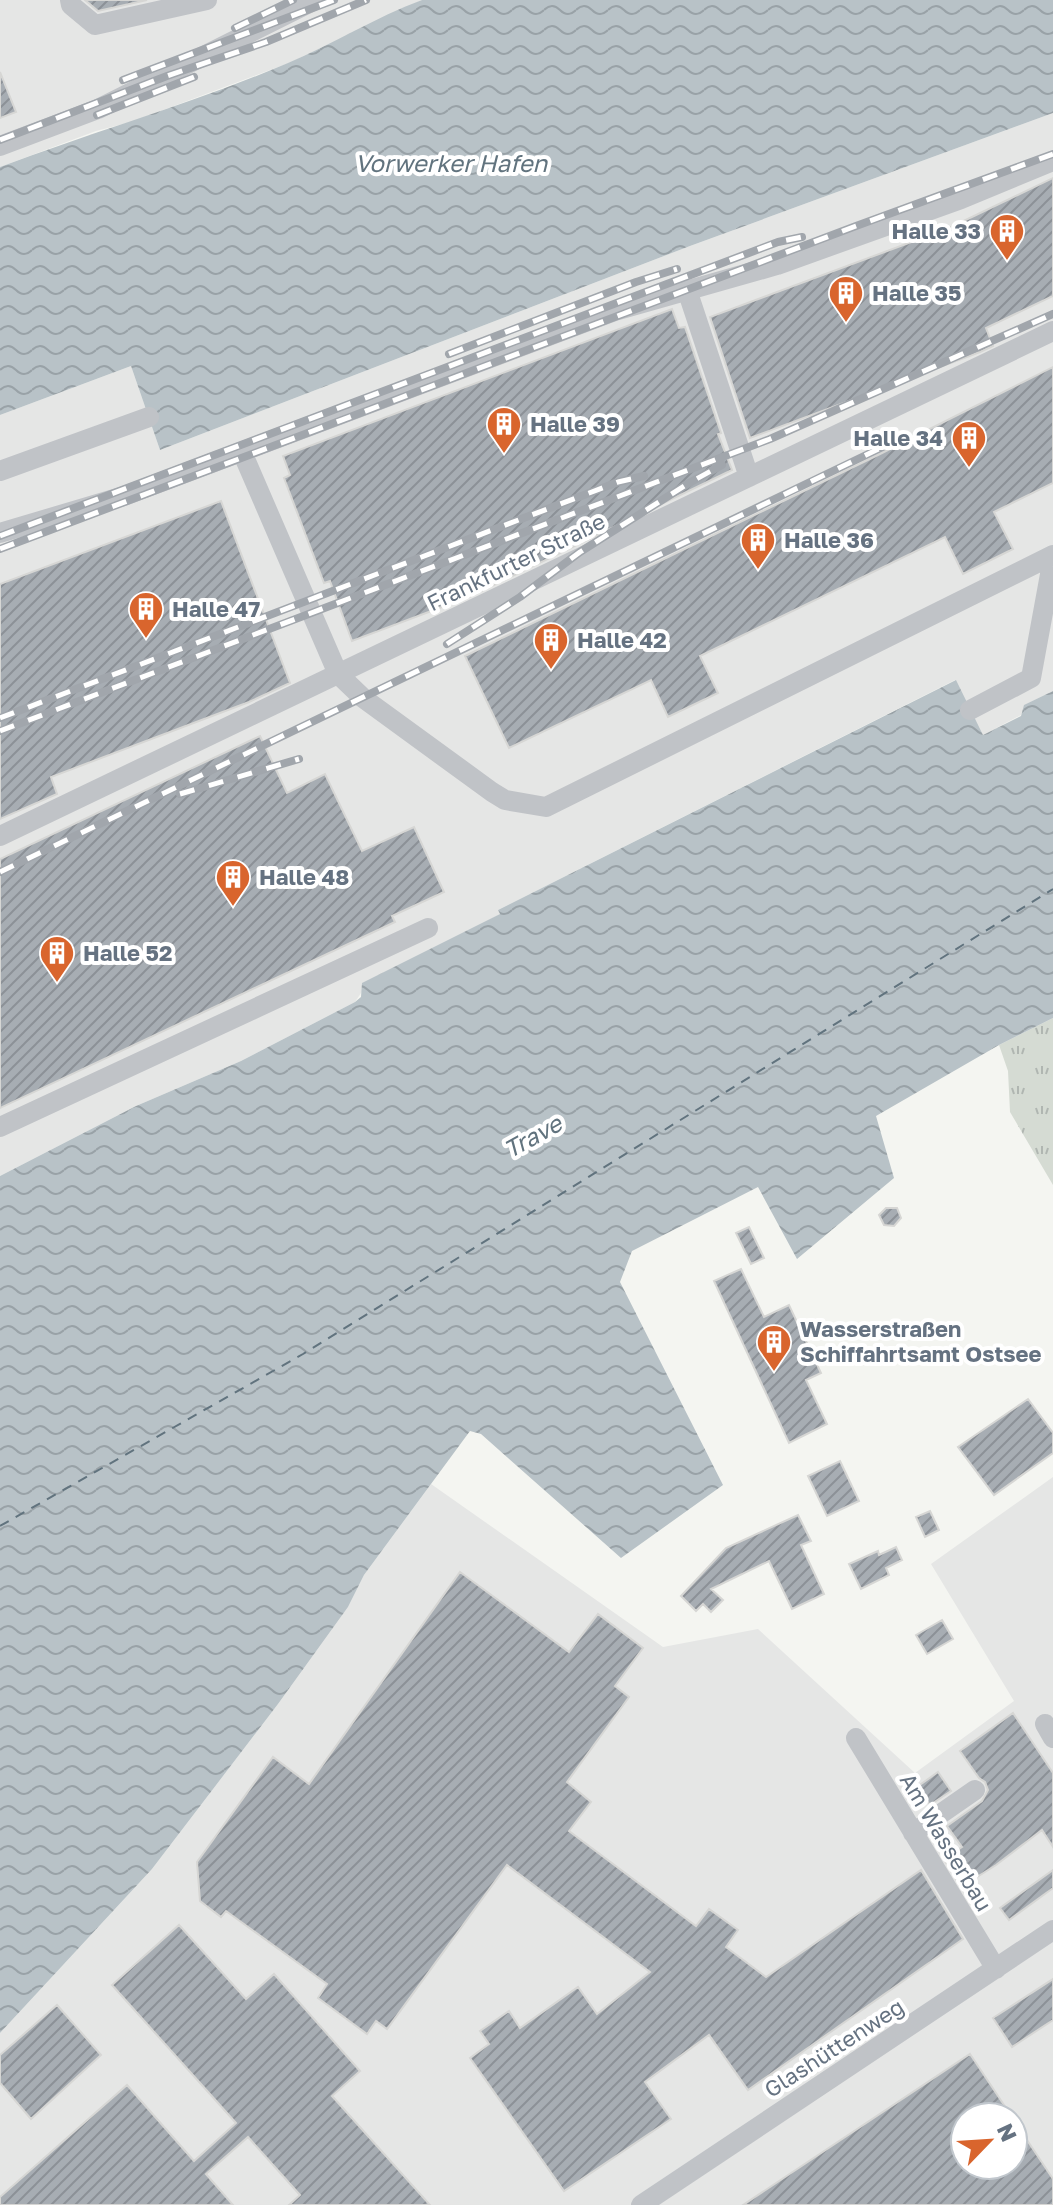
<svg xmlns="http://www.w3.org/2000/svg" width="1053" height="2205" viewBox="0 0 1053 2205" font-family="'Golos Text',sans-serif">
  <defs>
    <pattern id="grass-tufts" width="24" height="20" patternUnits="userSpaceOnUse" patternTransform="scale(2)"><rect width="24" height="20" fill="#d5dbd3"/><path d="M3 7l-1-3M5 7V3M7 7l1-3M15 17l-1-3M17 17v-4M19 17l1-3" fill="none" stroke="#b0b6b1"/></pattern>
    <pattern id="water-waves" width="16" height="10" patternUnits="userSpaceOnUse" patternTransform="scale(2)"><rect width="16" height="10" fill="#b8c2c7"/><path d="M0 5q4-4 8 0t8 0" fill="none" stroke="#99a2a7"/></pattern>
    <pattern id="building-hatch" width="6" height="6" patternUnits="userSpaceOnUse" patternTransform="scale(2)"><rect width="6" height="6" fill="#a7adb3"/><path d="M-1 1l2-2M0 6l6-6M5 7l2-2" fill="none" stroke="#8c9197"/></pattern>
  </defs>
  <rect width="100%" height="100%" fill="#f4f5f1"/>
  <path fill="#e5e6e5" fill-rule="evenodd" d="M 0,0 L 422,0 L 289,63 L 131,122 L 96,131 L 0,167 Z
    M 1053,113 L 1053,691 L 1025,705 L 1021,715 L 983,735 L 955,680 L 498,910 L 500,914 L 363,990 L 355,1002 L 241,1061 L 136,1106 L 0,1176 L 0,415 L 131,366 L 160,450 L 690,246 Z
    M 1053,1477 L 1053,2205 L 0,2205 L 0,2033 L 152,1869 L 278,1704 L 348,1607 L 364,1575 L 431,1484 L 663,1647 L 758,1629 L 915,1773 L 1014,1701 L 931,1564 ZM 965,2117 L 1013,2117 L 1013,2165 L 965,2165 Z"/>
  <path fill="url(#grass-tufts)" d="M 1053,1018 L 1053,1185 L 1010,1112 L 1008,1071 L 999,1045 Z"/>
  <path fill="url(#water-waves)" d="M 422,0 L 1053,0 L 1053,113 L 690,246 L 160,450 L 131,366 L 0,415 L 0,167 C 96,131 194,103 288,63 C 333,44 376,17 422,0 Z
    M 956,680 L 983,735 L 1021,716 L 1024,705 L 1053,691 L 1053,1018 L 999,1045 L 876,1116 L 894,1178 L 797,1259 L 758,1187 L 632,1251 L 620,1282 L 723,1485 L 621,1558 L 481,1434 L 470,1431 L 364,1575 L 348,1607 L 278,1704 L 152,1869 L 0,2033 L 0,1176 L 136,1106 L 241,1061 L 355,1002 L 361,997 L 362,983 L 500,914 L 498,910 Z"/>
  <g fill="none" stroke-linecap="round" stroke-linejoin="round">
    <path stroke="#61737e" stroke-width="2" stroke-dasharray="10 8" stroke-linecap="butt" d="M 0,1526 L 303,1354 L 1053,889"/>
  </g>
  <path fill="url(#building-hatch)" stroke="#d6d6d4" stroke-width="2" d="M 85,0 L 147,0 L 98,11 Z
    M 0,72 L 16,112 L 0,118 Z
    M 1053,178 L 1053,296 L 986,328 L 993,346 L 980,352 L 750,438 L 710,317 L 949,228 Z
    M 672,309 L 679,328 L 685,327 L 721,433 L 718,434 L 732,470 L 471,596 L 352,641 L 330,581 L 324,583 L 284,478 L 290,475 L 283,456 Z
    M 1053,367 L 1053,483 L 994,512 L 1013,549 L 963,574 L 945,537 L 700,656 L 718,693 L 668,717 L 651,680 L 509,748 L 465,656 L 878,455 Z
    M 221,501 L 290,683 L 249,702 L 51,777 L 57,794 L 0,819 L 0,584 Z
    M 260,736 L 287,793 L 325,774 L 362,851 L 414,827 L 444,892 L 392,916 L 395,922 L 0,1108 L 0,859 Z
    M 886,1208 L 897,1208 L 901,1218 L 894,1226 L 884,1225 L 879,1215 Z
    M 749,1227 L 764,1258 L 751,1264 L 736,1233 Z
    M 741,1269 L 764,1317 L 789,1305 L 821,1373 L 806,1380 L 827,1424 L 789,1443 L 714,1281 Z
    M 1028,1399 L 1053,1433 L 1053,1453 L 994,1495 L 958,1447 Z
    M 840,1461 L 859,1501 L 827,1516 L 808,1476 Z
    M 930,1511 L 939,1530 L 925,1537 L 916,1517 Z
    M 798,1515 L 811,1541 L 801,1545 L 824,1594 L 792,1609 L 769,1561 L 711,1589 L 723,1600 L 711,1612 L 703,1604 L 696,1611 L 681,1596 L 726,1548 Z
    M 896,1547 L 902,1560 L 886,1568 L 889,1575 L 861,1589 L 849,1564 L 878,1551 L 879,1555 Z
    M 460,1572 L 569,1652 L 598,1614 L 643,1648 L 615,1686 L 629,1697 L 567,1782 L 591,1802 L 569,1831 L 696,1926 L 709,1909 L 738,1930 L 726,1947 L 766,1977 L 921,1870 L 963,1939 L 748,2090 L 709,2035 L 645,2082 L 671,2119 L 564,2191 L 470,2058 L 489,2044 L 480,2031 L 509,2011 L 520,2028 L 578,1987 L 597,2014 L 650,1972 L 507,1865 L 387,2029 L 376,2021 L 367,2034 L 318,1998 L 327,1984 L 226,1911 L 221,1917 L 200,1901 L 197,1862 L 273,1757 L 309,1784 Z
    M 942,1620 L 953,1639 L 927,1654 L 916,1635 Z
    M 1013,1713 L 1053,1773 L 1053,1847 L 1042,1830 L 996,1865 L 961,1887 L 944,1859 L 962,1847 L 947,1826 L 982,1801 L 988,1790 L 985,1782 L 979,1778 L 960,1751 Z
    M 938,1772 L 951,1791 L 930,1805 L 917,1787 Z
    M 1053,1870 L 1053,1888 L 1009,1920 L 1000,1908 Z
    M 179,1925 L 246,1999 L 274,1974 L 360,2071 L 332,2096 L 430,2205 L 289,2205 L 300,2195 L 248,2137 L 206,2174 L 233,2205 L 0,2205 L 0,2197 L 127,2085 L 194,2161 L 236,2123 L 112,1985 Z
    M 1053,1979 L 1053,2020 L 1012,2047 L 993,2018 Z
    M 57,2005 L 101,2055 L 31,2119 L 0,2083 L 0,2055 Z
    M 970,2054 L 1012,2117 L 965,2117 L 965,2165 L 1013,2165 L 1013,2119 L 1053,2179 L 1053,2205 L 743,2205 Z"/>
  <g fill="none" stroke-linecap="round" stroke-linejoin="round">
    <path stroke="#c0c3c7" stroke-width="20" d="M 70,0 L 71,5 L 95,25 L 207,0
      M 0,146 L 98,109 L 315,0
      M 687,290 L 749,477
      M 242,452 L 338,674 L 363,698 L 492,792 L 505,800 L 546,807 L 1053,555
      M 0,471 L 149,417
      M 0,533 L 124,496 L 615,311 L 777,265 L 961,199 L 1053,161
      M 970,710 L 1031,678 L 1053,558
      M 0,836 L 1053,331
      M 0,1127 L 428,928
      M 1045,1724 L 1053,1738
      M 856,1738 L 996,1969
      M 913,1833 L 975,1790
      M 641,2205 L 1053,1930"/>
    <g stroke="#a1a6ac" stroke-width="8">
      <path id="rail" d="M 235,28 L 293,0
        M 123,80 L 334,0
        M 97,115 L 194,77
        M 0,140 L 167,76 L 266,42 L 366,0
        M 449,354 L 636,282 L 677,269
        M 0,536 L 778,242 L 802,237
        M 0,549 L 856,226 L 1053,154
        M 447,644 L 520,597 L 580,552 L 689,483 L 722,465
        M 0,718 L 618,482 L 644,476
        M 0,731 L 770,439 L 1053,314
        M 180,794 L 299,759
        M 0,872 L 887,445"/>
    </g>
    <use href="#rail" stroke="#fff" stroke-width="5" stroke-dasharray="15" stroke-linecap="butt"/>
  </g>
  <defs>
    <g id="building-pin" transform="scale(1.8)"><path d="M0 17L-7.5 6A9.5 9.5 0 1 1 7.5 6Z" fill="#d9652d" stroke="#fff"/><path d="M-4-6H4V6H1V3H-1V6H-4ZM-2.5-4.3h1.7v1.8h-1.7ZM.8-4.3h1.7v1.8H.8ZM-2.5-1h1.7V.8h-1.7ZM.8-1h1.7V.8H.8Z" fill="#fff"/></g>
  </defs>
  <g fill-rule="evenodd">
    <use href="#building-pin" x="1007" y="231"/>
    <use href="#building-pin" x="846" y="293"/>
    <use href="#building-pin" x="504" y="424"/>
    <use href="#building-pin" x="969" y="438"/>
    <use href="#building-pin" x="758" y="540"/>
    <use href="#building-pin" x="146" y="609"/>
    <use href="#building-pin" x="551" y="640"/>
    <use href="#building-pin" x="233" y="877"/>
    <use href="#building-pin" x="57" y="953"/>
    <use href="#building-pin" x="774" y="1342"/>
  </g>
  <g text-anchor="middle" stroke-width="8" stroke-linejoin="round" paint-order="stroke">
    <g font-size="22" font-weight="bold" fill="#657281" stroke="#fff" text-anchor="start">
      <text x="981" y="239" text-anchor="end">Halle 33</text>
      <text x="872" y="301">Halle 35</text>
      <text x="530" y="432">Halle 39</text>
      <text x="943" y="446" text-anchor="end">Halle 34</text>
      <text x="784" y="548">Halle 36</text>
      <text x="172" y="617">Halle 47</text>
      <text x="577" y="648">Halle 42</text>
      <text x="259" y="885">Halle 48</text>
      <text x="83" y="961">Halle 52</text>
      <text x="800" y="1337">Wasserstraßen<tspan x="800" dy="25">Schiffahrtsamt Ostsee</tspan></text>
    </g>
    <g font-size="22" fill="#657281" stroke="#fff">
      <text transform="translate(516 562) rotate(-26)" y="8">Frankfurter Straße</text>
      <text transform="translate(946 1842) rotate(59)" y="8">Am Wasserbau</text>
      <text transform="translate(834 2048) rotate(-33)" y="8">Glashüttenweg</text>
    </g>
    <g font-size="24" font-style="italic" fill="#61737e" stroke="#fff">
      <text x="451" y="172">Vorwerker Hafen</text>
      <text transform="translate(533 1137) rotate(-29)" y="8">Trave</text>
    </g>
  </g>
  <g transform="translate(989 2141) rotate(65)"><circle r="38" fill="#ffffff" stroke="#c1c7cd" stroke-width="2"/>
  <path d="M0-6L14 30L0 20L-14 30Z" fill="#d9652d"/>
  <text y="-12" font-size="22" font-weight="bold" text-anchor="middle" fill="#657281">N</text>
  </g>
</svg>
